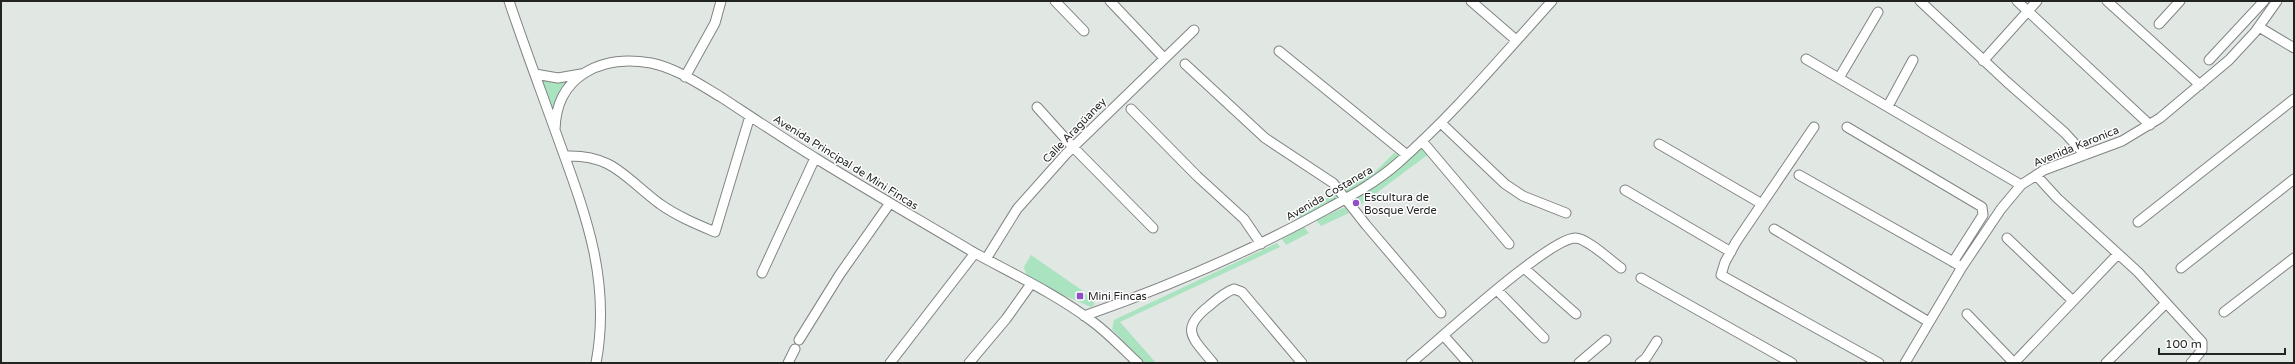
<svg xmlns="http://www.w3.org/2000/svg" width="2295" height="364" viewBox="0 0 2295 364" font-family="'Varela Round',sans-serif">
  <rect width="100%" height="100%" fill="#e1e7e3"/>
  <path fill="#a9e3c0" d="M 583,73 L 566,91 L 555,130 L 535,74 Z
    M 1424,147 L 1430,153 L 1355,209 L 1350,203 Z
    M 1394,153 L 1399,155 L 1380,174 L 1347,194 L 1343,189 L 1376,171 Z
    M 1337,192 L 1341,197 L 1300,220 L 1296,216 Z
    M 1345,207 L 1349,213 L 1321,226 L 1316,220 Z
    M 1304,227 L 1309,233 L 1286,245 L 1282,239 Z
    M 1277,243 L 1280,247 L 1120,322 L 1156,363 L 1144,363 L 1112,329 L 1114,320 Z
    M 1031,255 L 1083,291 L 1095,304 L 1091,307 L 1051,290 L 1027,276 L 1024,267 Z"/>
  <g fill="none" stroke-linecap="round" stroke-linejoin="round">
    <g stroke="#808582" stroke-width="11">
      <path id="minor" d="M 509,1 C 525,49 543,96 560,144 C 587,218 611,283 596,363
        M 1055,1 L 1084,31
        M 1110,1 L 1164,58
        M 1471,1 L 1516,40
        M 1920,1 L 2007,82 L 2065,133 L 2085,155
        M 2017,1 L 2150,125
        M 2107,1 L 2200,85
        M 2159,24 L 2180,1
        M 2259,27 L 2294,48
        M 1279,51 L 1407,155
        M 1806,59 L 2021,185
        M 2209,60 L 2264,1
        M 1983,61 L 2037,1
        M 1185,64 L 1265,138 L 1333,183 L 1366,225 L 1441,313
        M 535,74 L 558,78 L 581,74
        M 685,77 L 715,23 L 721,1
        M 1839,78 L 1878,12
        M 1888,106 L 1913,60
        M 1037,107 L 1073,147 L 1153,228
        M 1131,109 L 1197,176 L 1244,219 L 1261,244
        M 1441,123 L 1505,184 L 1523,196 L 1566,213
        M 1814,127 L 1736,242 L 1725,262 L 1721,275 L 1879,363
        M 1847,127 L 1982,207 L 1983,215 L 1953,262
        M 555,130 C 556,76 601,54 651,63 C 676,68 699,84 721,97 C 753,118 784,139 817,159 C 869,191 921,221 973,252 C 1013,274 1056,294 1093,322 C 1109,334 1123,349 1138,363
        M 1422,141 L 1509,244
        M 1659,144 L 1762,204
        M 565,156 C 613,154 625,178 660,204 C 677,216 696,224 715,232 L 750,116
        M 1799,175 L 1957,264
        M 2036,175 L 2057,198 L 2138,272 L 2202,342 L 2202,350 L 2191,363
        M 1625,190 L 1731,252
        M 2138,222 L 2294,99
        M 1774,229 L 1929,322
        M 2007,238 L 2073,301
        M 986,259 L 1017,209 L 1066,154 L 1194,30
        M 1524,268 L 1576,314
        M 2181,268 L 2294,179
        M 762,273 L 815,158
        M 1641,278 L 1792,363
        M 1497,290 L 1544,338
        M 2224,312 L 2294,258
        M 1967,314 L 2014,363
        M 1084,316 C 1164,288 1240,256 1314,216 C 1343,200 1373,185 1398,163 C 1454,114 1502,56 1552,1
        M 1444,336 L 1468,363
        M 799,340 L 840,274 L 890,203
        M 788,363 L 795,349
        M 890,363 L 975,253
        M 969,363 L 1006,319 L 1031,284
        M 1213,363 C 1194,339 1178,330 1209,306 C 1216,300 1225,292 1234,289 L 1242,292 L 1302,363
        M 1411,363 C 1438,341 1548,239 1575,238 C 1587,238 1610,260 1621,268
        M 1579,363 L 1606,340
        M 1640,363 L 1646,358 L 1657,341
        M 1905,363 L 1962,267 L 2001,209 L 2021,185 L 2044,170 L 2122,141 L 2160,118 L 2229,60 L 2255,32 L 2277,1
        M 2014,363 L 2118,254
        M 2106,363 L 2166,303"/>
    </g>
    <use href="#minor" stroke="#fff" stroke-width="9"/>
  </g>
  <g fill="#924fc4" stroke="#fff" stroke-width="1.5">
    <circle cx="1356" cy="203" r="4"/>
    <rect x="1076" y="292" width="8" height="8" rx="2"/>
  </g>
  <g text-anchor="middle" stroke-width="3" stroke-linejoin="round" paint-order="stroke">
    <g font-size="11" fill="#222422" stroke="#fff">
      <text transform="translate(1074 130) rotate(-46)" y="4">Calle Aragüaney</text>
      <text transform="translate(2076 146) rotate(-22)" y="4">Avenida Karonica</text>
      <text transform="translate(846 162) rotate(32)" y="4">Avenida Principal de Mini Fincas</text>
      <text transform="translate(1329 193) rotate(-30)" y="4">Avenida Costanera</text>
    </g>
    <g font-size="11" fill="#222422" stroke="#fff" text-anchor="start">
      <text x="1364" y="201">Escultura de<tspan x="1364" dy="13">Bosque Verde</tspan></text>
      <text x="1088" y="300">Mini Fincas</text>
    </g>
  </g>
  <rect width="2295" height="364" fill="none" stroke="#222422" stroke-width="4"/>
  <path d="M2159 348v6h126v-6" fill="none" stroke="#222422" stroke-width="2"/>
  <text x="2165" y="348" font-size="12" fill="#222422" stroke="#ffffff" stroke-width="3" paint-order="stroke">100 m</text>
</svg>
